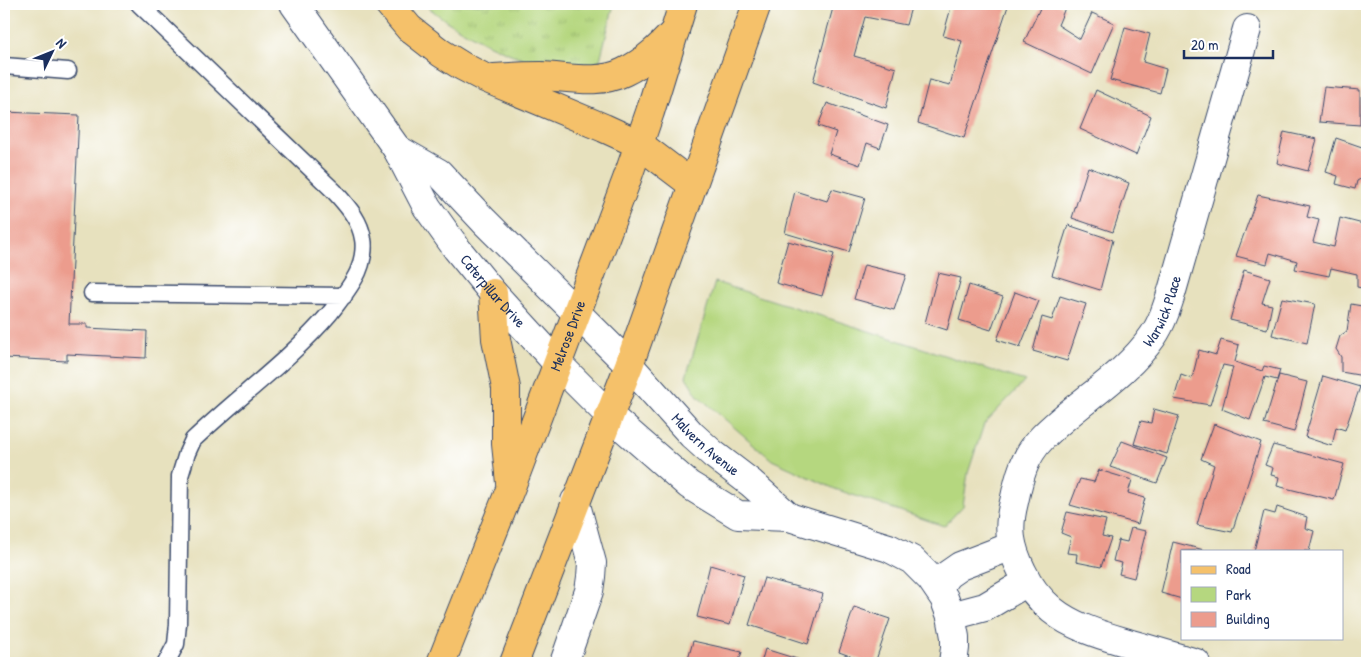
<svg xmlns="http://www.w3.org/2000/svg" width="1371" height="667" viewBox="0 0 1371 667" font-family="'Patrick Hand',sans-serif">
  <defs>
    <pattern id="grass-tufts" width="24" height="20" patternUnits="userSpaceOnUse" patternTransform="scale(1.25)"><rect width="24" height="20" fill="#b5d77f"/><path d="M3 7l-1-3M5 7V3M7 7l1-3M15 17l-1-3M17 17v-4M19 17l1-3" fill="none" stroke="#9bb970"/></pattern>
  </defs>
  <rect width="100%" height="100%" fill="#fff"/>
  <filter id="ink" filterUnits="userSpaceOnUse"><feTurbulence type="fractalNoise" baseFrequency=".02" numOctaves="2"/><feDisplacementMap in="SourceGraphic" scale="10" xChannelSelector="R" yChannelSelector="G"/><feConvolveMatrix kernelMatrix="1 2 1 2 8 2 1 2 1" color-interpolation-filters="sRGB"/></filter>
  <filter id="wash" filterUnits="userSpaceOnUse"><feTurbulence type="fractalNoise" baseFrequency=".0096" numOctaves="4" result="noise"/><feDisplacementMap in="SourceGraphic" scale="20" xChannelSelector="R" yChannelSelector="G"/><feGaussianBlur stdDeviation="1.12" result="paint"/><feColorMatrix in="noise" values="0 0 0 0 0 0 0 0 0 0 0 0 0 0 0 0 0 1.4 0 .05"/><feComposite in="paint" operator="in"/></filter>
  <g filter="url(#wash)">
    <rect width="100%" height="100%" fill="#e7e1be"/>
    <path fill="url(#grass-tufts)" stroke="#68836e" d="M 424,4 L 614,4 L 599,64 L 534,63 L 508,53 L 483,42 L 446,21 Z"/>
    <path fill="#b5d77f" stroke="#68836e" d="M 715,282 L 1025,381 L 984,424 L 968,473 L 963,506 L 944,526 L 835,489 L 772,460 L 698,396 L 686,377 Z"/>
    <g id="blocks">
      <path fill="#ec9c8d" d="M 834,4 L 912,4 L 906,25 L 865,17 L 854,56 L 896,68 L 886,108 L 813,82 Z
        M 952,4 L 991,4 L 1008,6 L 964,138 L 918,123 L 929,80 L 950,85 L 962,41 L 943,36 Z
        M 1042,4 L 1056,4 L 1065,8 L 1058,25 L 1080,39 L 1092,13 L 1114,23 L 1092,74 L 1024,42 Z
        M 1125,27 L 1150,34 L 1143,62 L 1166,69 L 1160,93 L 1110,80 Z
        M 1324,87 L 1360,90 L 1360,125 L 1319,122 Z
        M 1096,90 L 1151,116 L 1136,155 L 1080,129 Z
        M 827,103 L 888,125 L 880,148 L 867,143 L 860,165 L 829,154 L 836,132 L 818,126 Z
        M 4,112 L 79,115 L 69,324 L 87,324 L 87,328 L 147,331 L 146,358 L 67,354 L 67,361 L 4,358 Z
        M 1284,132 L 1317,139 L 1308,171 L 1277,163 Z
        M 1336,138 L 1362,147 L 1364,141 L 1367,142 L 1367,178 L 1364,177 L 1357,181 L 1355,189 L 1336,184 L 1338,176 L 1326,172 Z
        M 1088,167 L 1129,183 L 1113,232 L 1072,218 Z
        M 832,189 L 865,198 L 849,252 L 785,233 L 795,191 L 827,201 Z
        M 1258,195 L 1310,206 L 1307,217 L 1319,220 L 1313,242 L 1334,247 L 1340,218 L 1367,225 L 1367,289 L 1357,287 L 1357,274 L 1331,268 L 1329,276 L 1295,269 L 1297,261 L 1270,253 L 1267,264 L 1236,256 Z
        M 1068,225 L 1113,240 L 1100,290 L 1052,275 Z
        M 788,241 L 834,254 L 822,296 L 776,283 Z
        M 864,265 L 906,275 L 894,310 L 854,299 Z
        M 1244,270 L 1270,278 L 1262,303 L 1272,305 L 1267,329 L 1230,320 Z
        M 938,273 L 961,278 L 947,330 L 925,323 Z
        M 969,285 L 1003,297 L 991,330 L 959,320 Z
        M 1015,292 L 1039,301 L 1020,347 L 997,340 Z
        M 1060,296 L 1086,304 L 1067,361 L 1033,351 L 1042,317 L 1052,320 Z
        M 1282,298 L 1315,304 L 1307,343 L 1272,335 Z
        M 1351,304 L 1367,307 L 1367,364 L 1364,376 L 1341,372 L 1341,357 L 1336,349 L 1340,336 L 1347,331 Z
        M 1221,340 L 1239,345 L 1235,362 L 1262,371 L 1264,366 L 1280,370 L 1277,380 L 1265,377 L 1250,420 L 1222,409 L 1233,367 L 1223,365 L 1210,405 L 1174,399 L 1181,375 L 1192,379 L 1199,350 L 1216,355 Z
        M 1279,375 L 1307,382 L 1294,432 L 1264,424 Z
        M 1323,376 L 1360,387 L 1345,430 L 1336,427 L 1332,446 L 1305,437 Z
        M 1154,409 L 1179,416 L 1167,454 L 1134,444 L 1141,421 L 1151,423 Z
        M 1214,424 L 1261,442 L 1232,532 L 1197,525 L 1214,465 L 1201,459 Z
        M 1122,441 L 1167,458 L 1157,483 L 1110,467 Z
        M 1273,445 L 1344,464 L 1334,500 L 1277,486 L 1279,477 L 1271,475 L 1273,468 L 1265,465 Z
        M 1099,470 L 1132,480 L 1128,493 L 1145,498 L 1138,524 L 1070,505 L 1080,479 L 1094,482 Z
        M 1277,507 L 1307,517 L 1305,528 L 1314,531 L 1309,551 L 1254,551 L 1264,511 L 1275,514 Z
        M 1067,512 L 1106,520 L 1102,536 L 1111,538 L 1101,567 L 1076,562 L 1077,554 L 1067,553 L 1071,537 L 1061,533 Z
        M 1131,528 L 1146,531 L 1134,578 L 1119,574 L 1122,563 L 1113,561 L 1118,540 L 1127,542 Z
        M 1173,542 L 1204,550 L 1182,551 L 1182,599 L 1161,593 Z
        M 710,565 L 744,575 L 730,625 L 697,617 Z
        M 764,578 L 823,594 L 808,644 L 749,625 Z
        M 854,607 L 890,619 L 875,663 L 869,663 L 839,652 Z
        M 693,641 L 742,652 L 738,663 L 687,663 Z
        M 765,649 L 810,663 L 761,663 Z"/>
    </g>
  </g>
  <g filter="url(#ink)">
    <use href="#blocks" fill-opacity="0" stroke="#3a4a6c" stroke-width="1"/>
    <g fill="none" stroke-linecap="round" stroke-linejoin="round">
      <g stroke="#3a4a6c" stroke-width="19">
        <path id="service" d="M 139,4 L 334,191 C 346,205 360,219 363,239 C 365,249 362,263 358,272 C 351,287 340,300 330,313 C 290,360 238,397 193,440 L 187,453 L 180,476 L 178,624 L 176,644 L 166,663
          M 4,66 L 68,71
          M 92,293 L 344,296"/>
      </g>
      <g stroke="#3a4a6c" stroke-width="30">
        <g id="minor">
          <path id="s1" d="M 294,4 L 397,149 L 427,207 L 457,249 L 493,293 L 558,364 L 610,416 L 689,485 L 738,515 L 789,517 L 889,548 L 912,560 L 931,579 L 944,598 L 951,616 L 955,637 L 955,648 L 953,663"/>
          <path id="s2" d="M 397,149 L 439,173 L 484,221 L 629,365 L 692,435 L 713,454 L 751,483 L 789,517"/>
          <path d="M 938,588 L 947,575 L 960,566 L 1012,546"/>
          <path d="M 951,616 L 985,607 L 1027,582"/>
          <path d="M 564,663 L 589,591 L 591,577 L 592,563 L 575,501"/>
          <path id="s3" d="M 1196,663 C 1175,657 1153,650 1131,644 C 1105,636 1074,628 1052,610 C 1039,599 1029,586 1022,571 C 1010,547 1007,529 1014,502 C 1019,478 1024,456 1042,438 C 1077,402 1124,378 1153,336 C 1162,323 1167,307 1172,291 L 1247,29"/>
        </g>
      </g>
      <g stroke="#3a4a6c" stroke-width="30">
        <g id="primary">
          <path d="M 493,293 L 496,339 L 506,388 L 506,444 L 510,483"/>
          <path id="s4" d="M 441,663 L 511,487 L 627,179 L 650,112 L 683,4"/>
          <path d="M 514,663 L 629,365 L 757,4"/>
        </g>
      </g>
      <g stroke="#3a4a6c" stroke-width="30">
        <path id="motorway" d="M 389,4 L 409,28 L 441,53 L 462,66 L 485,78 L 604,128 L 639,144 L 693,185
          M 494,78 C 509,77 525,76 541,76 C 569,77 598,85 624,72 C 645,62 660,47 675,31"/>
      </g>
      <use href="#service" stroke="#fff" stroke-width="16"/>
      <use href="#minor" stroke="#fff" stroke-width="28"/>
      <use href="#primary" stroke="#f5c16b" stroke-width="28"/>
      <use href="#motorway" stroke="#f5c16b" stroke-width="28"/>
    </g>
  </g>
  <g text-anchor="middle" stroke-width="4.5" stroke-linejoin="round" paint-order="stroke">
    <g font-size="15" fill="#1b2f5e" stroke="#fff">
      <text dy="5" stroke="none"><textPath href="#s1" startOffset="350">Caterpillar Drive</textPath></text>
      <text dy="5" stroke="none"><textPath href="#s3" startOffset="524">Warwick Place</textPath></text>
      <text dy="5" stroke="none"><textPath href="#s4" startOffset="351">Melrose Drive</textPath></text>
      <text dy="5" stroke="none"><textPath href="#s2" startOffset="429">Malvern Avenue</textPath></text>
    </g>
  </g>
  <rect width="1371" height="667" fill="none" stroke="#fff" stroke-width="20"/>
  <rect x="1181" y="550" width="162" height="90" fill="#ffffff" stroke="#a4acbf"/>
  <rect x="1191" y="566" width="25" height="8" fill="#f5c16b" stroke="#a4acbf"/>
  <text x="1226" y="574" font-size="15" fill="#1b2f5e">Road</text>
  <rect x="1191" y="587" width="25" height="15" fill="#b5d77f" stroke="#a4acbf"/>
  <text x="1226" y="600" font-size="15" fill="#1b2f5e">Park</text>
  <rect x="1191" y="612" width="25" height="15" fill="#ec9c8d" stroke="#a4acbf"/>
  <text x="1226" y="624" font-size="15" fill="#1b2f5e">Building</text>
  <g transform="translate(52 52) rotate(47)" stroke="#ffffff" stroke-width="4" paint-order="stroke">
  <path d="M0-4L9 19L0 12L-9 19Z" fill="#1b2f5e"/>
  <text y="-8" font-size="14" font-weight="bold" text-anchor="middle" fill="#1b2f5e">N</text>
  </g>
  <path d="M1184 50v8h89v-8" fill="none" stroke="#1b2f5e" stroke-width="2.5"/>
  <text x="1191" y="50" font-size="15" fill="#1b2f5e" stroke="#ffffff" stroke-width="4" paint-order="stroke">20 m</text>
</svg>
